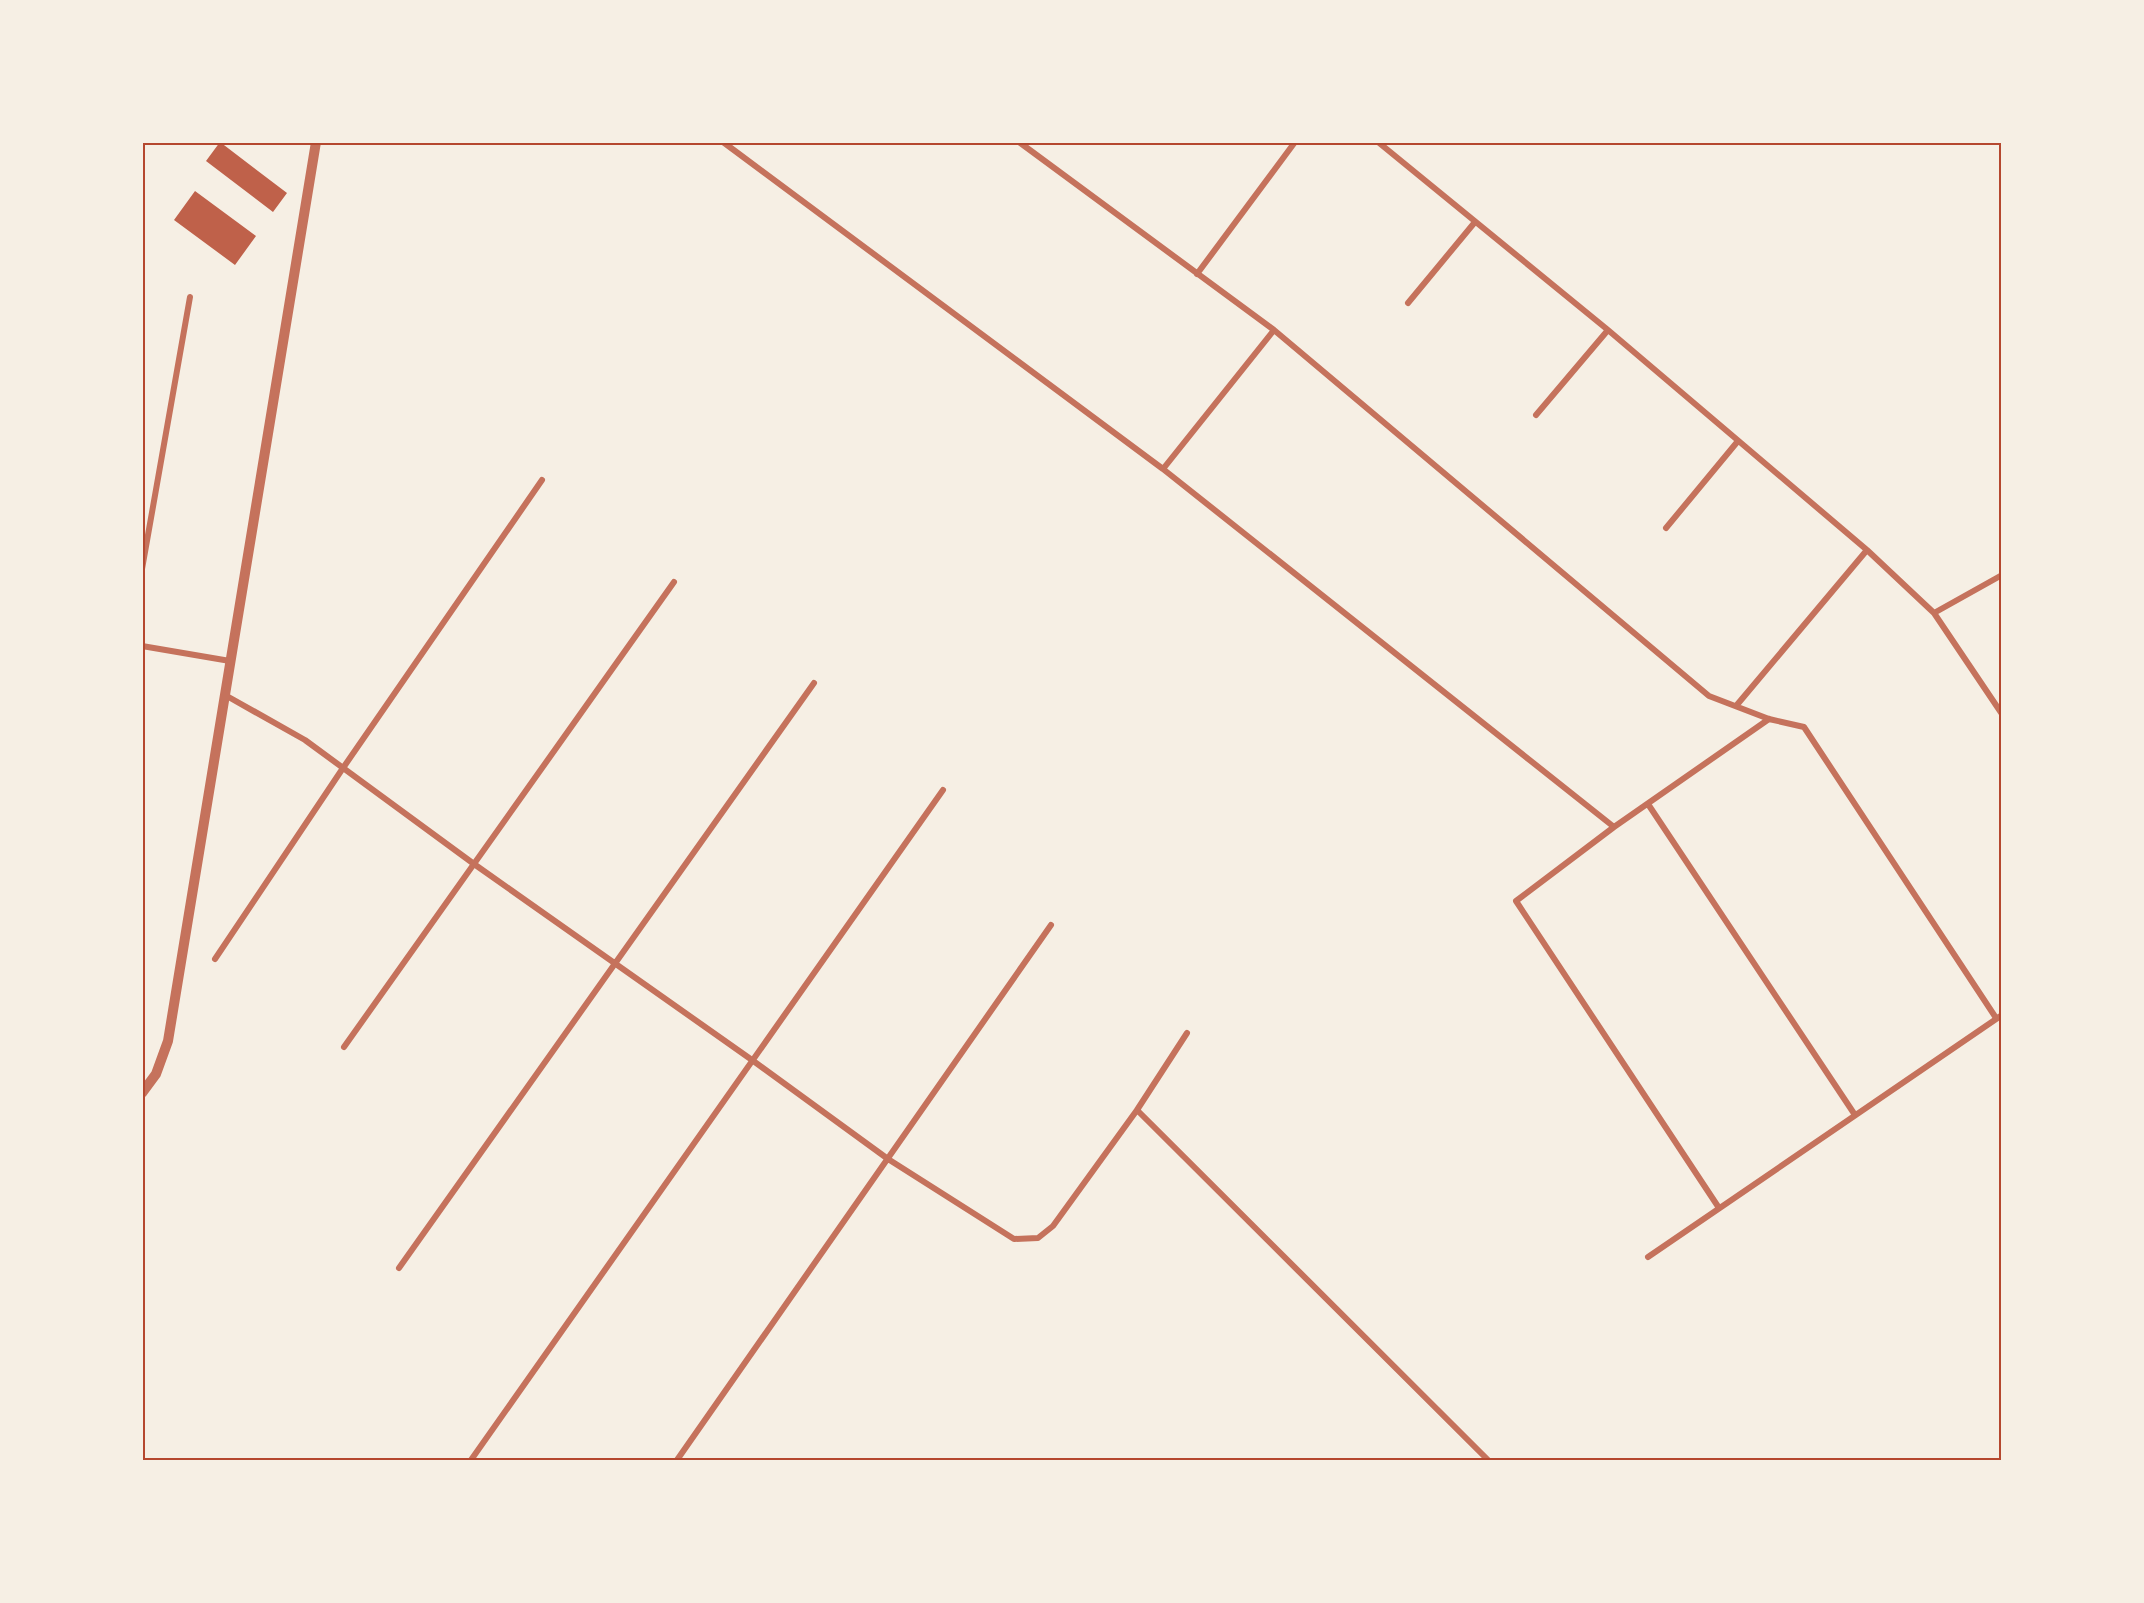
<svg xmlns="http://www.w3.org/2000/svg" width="2144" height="1603" viewBox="0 0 2144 1603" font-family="'Varela Round',sans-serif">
  <rect width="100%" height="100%" fill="#f6efe4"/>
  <path fill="#bf614a" d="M 220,142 L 287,193 L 273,212 L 206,161 Z
    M 195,191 L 256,236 L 235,265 L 174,220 Z"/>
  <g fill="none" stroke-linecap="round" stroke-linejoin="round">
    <path stroke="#c5725c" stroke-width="6" d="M 723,142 L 1163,469 L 1614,827
      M 1019,142 L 1274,330 L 1709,696 L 1769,719 L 1804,727 L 1996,1018
      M 1378,142 L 1608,330 L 1867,550 L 1934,613 L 2002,714
      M 1197,274 L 1295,142
      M 1408,303 L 1475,222
      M 1536,415 L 1608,330
      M 1163,469 L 1274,330
      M 1666,528 L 1738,441
      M 142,569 L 190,297
      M 1934,613 L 2002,575
      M 142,646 L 230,661
      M 225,695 L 305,740 L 474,864 L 752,1060 L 888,1159 L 1014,1239 L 1038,1238 L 1053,1226 L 1137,1110 L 1488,1460
      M 1736,706 L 1867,550
      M 1648,804 L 1855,1115
      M 215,959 L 343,768 L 542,480
      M 344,1047 L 674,582
      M 1137,1110 L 1187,1033
      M 1719,1208 L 1516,901 L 1614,827 L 1769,719
      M 1648,1257 L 2002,1015
      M 399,1268 L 814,683
      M 471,1460 L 943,790
      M 677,1460 L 1051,925"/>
    <path stroke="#c5725c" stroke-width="10" d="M 142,1093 L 156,1074 L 168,1041 L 316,142"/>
  </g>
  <rect width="2144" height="1603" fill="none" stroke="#f6efe4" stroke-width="288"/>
  <rect x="144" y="144" width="1856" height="1315" fill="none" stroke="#b5482f" stroke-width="2"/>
</svg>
